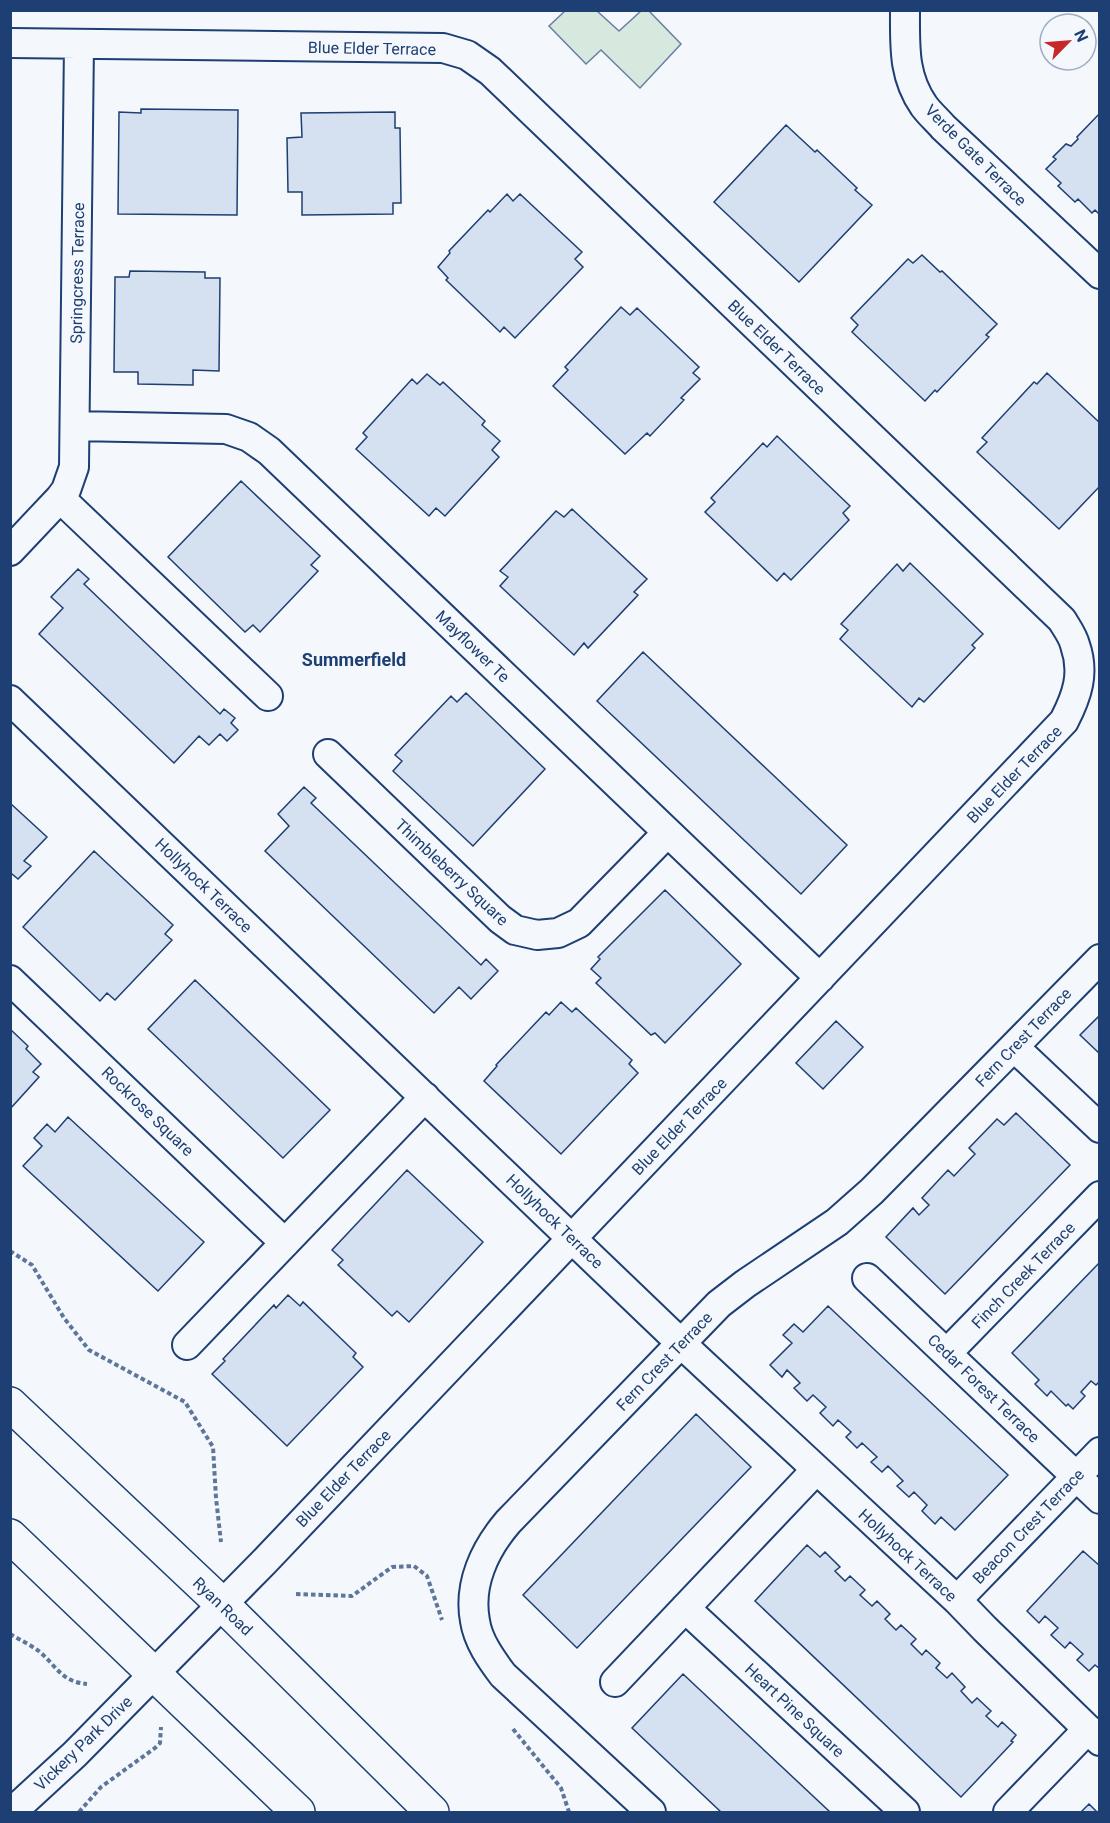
<svg xmlns="http://www.w3.org/2000/svg" width="1110" height="1823" viewBox="0 0 1110 1823" font-family="Roboto,sans-serif">
  <rect width="100%" height="100%" fill="#f4f7fb"/>
  <path fill="#d7e8df" stroke="#687fa3" stroke-width="1.5" d="M 565,11 L 597,11 L 619,31 L 641,11 L 649,11 L 681,44 L 640,88 L 601,50 L 586,64 L 549,26 Z"/>
  <path fill="#d5e0f0" stroke="#1d3f73" stroke-width="1.5" d="M 141,109 L 238,110 L 237,215 L 118,214 L 119,112 L 141,113 Z
    M 395,112 L 395,128 L 400,128 L 401,203 L 393,203 L 393,214 L 302,215 L 302,192 L 288,192 L 287,138 L 302,137 L 301,113 Z
    M 1100,113 L 1100,215 L 1095,210 L 1092,213 L 1078,199 L 1075,202 L 1058,186 L 1061,183 L 1046,169 L 1056,159 L 1053,157 L 1066,144 L 1071,146 L 1078,139 L 1077,137 Z
    M 786,125 L 815,152 L 817,150 L 857,188 L 855,190 L 872,205 L 799,282 L 714,202 Z
    M 507,194 L 513,201 L 520,194 L 582,252 L 575,259 L 583,267 L 515,338 L 504,327 L 500,332 L 446,280 L 448,278 L 438,267 L 450,253 L 449,251 L 488,210 L 490,212 Z
    M 922,255 L 940,272 L 942,271 L 997,324 L 986,335 L 989,337 L 937,392 L 935,390 L 925,401 L 852,332 L 858,325 L 851,318 L 908,259 L 913,263 Z
    M 130,271 L 205,272 L 205,278 L 220,278 L 219,371 L 193,370 L 193,385 L 138,384 L 138,372 L 114,372 L 115,277 L 129,277 Z
    M 621,307 L 630,315 L 637,308 L 699,367 L 693,373 L 700,379 L 681,398 L 684,400 L 650,436 L 647,433 L 625,454 L 553,386 L 568,370 L 565,367 Z
    M 1047,373 L 1100,423 L 1100,486 L 1059,529 L 977,452 L 987,442 L 982,438 L 1034,382 L 1037,384 Z
    M 427,374 L 440,385 L 443,382 L 485,421 L 482,425 L 500,441 L 492,450 L 499,457 L 445,516 L 436,508 L 429,516 L 356,449 L 367,437 L 363,433 L 412,379 L 417,384 Z
    M 777,436 L 850,506 L 843,513 L 849,520 L 791,580 L 784,573 L 777,581 L 705,512 L 715,502 L 711,498 L 763,443 L 767,447 Z
    M 241,481 L 320,556 L 311,565 L 318,571 L 260,632 L 253,625 L 245,632 L 168,557 Z
    M 572,509 L 647,579 L 634,592 L 638,595 L 588,648 L 584,643 L 574,655 L 500,586 L 508,577 L 500,571 L 556,511 L 564,517 Z
    M 910,563 L 983,634 L 972,645 L 975,648 L 924,702 L 919,698 L 912,707 L 840,639 L 848,630 L 841,624 L 897,564 L 903,571 Z
    M 78,569 L 89,579 L 84,584 L 220,714 L 224,709 L 235,718 L 231,723 L 238,730 L 227,741 L 220,734 L 209,745 L 199,736 L 174,763 L 39,634 L 63,608 L 51,597 Z
    M 643,652 L 847,845 L 801,894 L 597,701 Z
    M 466,693 L 545,769 L 473,846 L 393,771 L 402,761 L 395,755 L 451,696 L 457,702 Z
    M 304,787 L 316,798 L 311,803 L 481,965 L 486,959 L 498,971 L 471,999 L 459,987 L 434,1013 L 265,851 L 289,826 L 278,814 Z
    M 10,803 L 47,837 L 24,861 L 31,866 L 18,879 L 12,874 L 10,876 Z
    M 94,851 L 173,925 L 165,934 L 172,940 L 115,1000 L 107,993 L 100,1001 L 23,927 Z
    M 665,890 L 741,964 L 665,1043 L 655,1033 L 651,1035 L 596,983 L 601,978 L 591,969 L 600,959 L 598,957 Z
    M 195,980 L 330,1110 L 283,1158 L 148,1029 Z
    M 561,1002 L 572,1012 L 576,1008 L 632,1060 L 629,1064 L 638,1073 L 561,1154 L 484,1081 L 497,1066 L 496,1065 L 546,1012 L 549,1015 Z
    M 1100,1015 L 1100,1054 L 1080,1035 Z
    M 836,1021 L 863,1047 L 823,1089 L 796,1063 Z
    M 10,1029 L 28,1046 L 26,1049 L 41,1064 L 33,1072 L 39,1077 L 10,1109 Z
    M 1016,1113 L 1070,1165 L 945,1294 L 886,1237 L 913,1208 L 919,1215 L 929,1205 L 922,1198 L 948,1170 L 954,1176 L 975,1154 L 969,1148 L 997,1119 L 1004,1125 Z
    M 68,1117 L 204,1242 L 158,1291 L 23,1166 L 42,1146 L 34,1138 L 47,1124 L 55,1132 Z
    M 407,1170 L 483,1242 L 409,1322 L 397,1311 L 392,1316 L 338,1265 L 343,1260 L 332,1250 Z
    M 1100,1262 L 1100,1381 L 1096,1385 L 1091,1381 L 1081,1392 L 1085,1396 L 1073,1409 L 1068,1404 L 1066,1406 L 1051,1391 L 1047,1396 L 1035,1384 L 1039,1380 L 1012,1353 Z
    M 288,1295 L 300,1306 L 303,1302 L 356,1353 L 353,1357 L 363,1367 L 287,1446 L 212,1374 L 225,1361 L 223,1359 L 274,1305 L 276,1308 Z
    M 828,1306 L 1008,1475 L 955,1530 L 941,1517 L 935,1524 L 922,1511 L 927,1505 L 914,1492 L 909,1497 L 897,1486 L 903,1481 L 888,1466 L 882,1472 L 871,1462 L 877,1457 L 862,1443 L 857,1448 L 846,1437 L 851,1432 L 838,1420 L 833,1426 L 820,1413 L 826,1407 L 813,1395 L 807,1401 L 794,1388 L 800,1383 L 787,1370 L 782,1377 L 770,1365 L 792,1343 L 783,1335 L 794,1324 L 803,1332 Z
    M 696,1414 L 751,1467 L 577,1648 L 523,1595 Z
    M 807,1545 L 820,1557 L 825,1552 L 840,1567 L 835,1571 L 845,1581 L 850,1576 L 865,1590 L 860,1595 L 872,1606 L 877,1601 L 890,1614 L 885,1619 L 896,1630 L 901,1625 L 916,1639 L 911,1644 L 922,1655 L 926,1650 L 940,1663 L 936,1668 L 947,1678 L 952,1673 L 965,1687 L 961,1691 L 972,1703 L 977,1698 L 991,1711 L 986,1716 L 998,1727 L 1002,1722 L 1016,1735 L 1011,1741 L 1013,1742 L 961,1797 L 755,1601 Z
    M 1083,1551 L 1100,1566 L 1100,1669 L 1095,1665 L 1089,1671 L 1077,1660 L 1083,1654 L 1070,1642 L 1065,1648 L 1051,1635 L 1058,1628 L 1045,1616 L 1039,1623 L 1027,1611 Z
    M 683,1674 L 830,1812 L 721,1812 L 632,1728 Z
    M 1089,1804 L 1097,1812 L 1081,1812 Z"/>
  <g fill="none" stroke-linecap="round" stroke-linejoin="round">
    <g stroke="#1d3f73" stroke-width="32">
      <path id="street" d="M 905,10 C 905,46 903,76 924,106 C 930,114 937,120 943,127 L 1100,274
        M 10,43 L 443,48 L 467,55 L 490,71 L 1062,620 C 1066,627 1073,636 1075,645 C 1085,673 1077,696 1064,721 L 264,1562 L 75,1754 L 12,1812
        M 75,426 L 226,429 L 249,437 L 269,451 L 820,978
        M 60,498 L 268,696
        M 10,551 L 60,498 L 66,490 L 74,467 L 79,44
        M 10,700 L 687,1349 L 957,1600 L 985,1629 L 1100,1741
        M 328,754 L 500,919 L 515,930 L 537,935 L 558,933 L 579,923 L 667,833
        M 10,980 L 285,1243
        M 1014,1047 L 1100,1128
        M 867,1278 L 1100,1499
        M 187,1345 L 425,1097
        M 947,1353 L 1100,1196
        M 957,1600 L 1100,1452
        M 685,1608 L 905,1812
        M 615,1682 L 816,1470
        M 651,1812 L 503,1675 C 491,1659 478,1641 475,1621 C 468,1584 485,1549 508,1522 L 719,1304 L 745,1284 L 837,1222 L 872,1191 L 1100,959
        M 1008,1812 L 1088,1729"/>
    </g>
    <g stroke="#1d3f73" stroke-width="36">
      <path id="secondary" d="M 10,1404 L 222,1604 L 432,1812
        M 10,1536 L 298,1812"/>
    </g>
    <path stroke="#5e769c" stroke-width="4" stroke-dasharray="4.5 3" stroke-linecap="butt" d="M 10,1251 L 32,1265 L 64,1318 L 89,1350 L 185,1402 L 213,1447 L 216,1498 L 221,1542
      M 296,1594 L 352,1596 L 392,1567 L 414,1566 L 427,1576 L 442,1620
      M 10,1634 C 20,1640 31,1645 40,1652 C 57,1667 62,1682 87,1684
      M 513,1729 L 561,1788 L 569,1812
      M 79,1812 L 101,1787 L 155,1748 L 160,1743 L 161,1727"/>
    <use href="#street" stroke="#f4f7fb" stroke-width="28"/>
    <use href="#secondary" stroke="#f4f7fb" stroke-width="33"/>
  </g>
  <g text-anchor="middle" stroke-width="4.5" stroke-linejoin="round" paint-order="stroke">
    <g font-size="16" fill="#1d3f73" stroke="#f4f7fb">
      <text transform="translate(372 48) rotate(1)" y="6">Blue Elder Terrace</text>
      <text transform="translate(976 155) rotate(45)" y="6">Verde Gate Terrace</text>
      <text transform="translate(77 273) rotate(-89)" y="6">Springcress Terrace</text>
      <text transform="translate(777 347) rotate(44)" y="6">Blue Elder Terrace</text>
      <text transform="translate(473 646) rotate(44)" y="6">Mayflower Te</text>
      <text transform="translate(1014 774) rotate(-46)" y="6">Blue Elder Terrace</text>
      <text transform="translate(452 872) rotate(43)" y="6">Thimbleberry Square</text>
      <text transform="translate(204 885) rotate(44)" y="6">Hollyhock Terrace</text>
      <text transform="translate(1023 1037) rotate(-46)" y="6">Fern Crest Terrace</text>
      <text transform="translate(148 1111) rotate(44)" y="6">Rockrose Square</text>
      <text transform="translate(679 1126) rotate(-46)" y="6">Blue Elder Terrace</text>
      <text transform="translate(555 1221) rotate(44)" y="6">Hollyhock Terrace</text>
      <text transform="translate(1023 1275) rotate(-46)" y="6">Finch Creek Terrace</text>
      <text transform="translate(664 1361) rotate(-46)" y="6">Fern Crest Terrace</text>
      <text transform="translate(984 1388) rotate(44)" y="6">Cedar Forest Terrace</text>
      <text transform="translate(343 1478) rotate(-46)" y="6">Blue Elder Terrace</text>
      <text transform="translate(1028 1526) rotate(-46)" y="6">Beacon Crest Terrace</text>
      <text transform="translate(908 1555) rotate(43)" y="6">Hollyhock Terrace</text>
      <text transform="translate(223 1606) rotate(44)" y="6">Ryan Road</text>
      <text transform="translate(795 1710) rotate(43)" y="6">Heart Pine Square</text>
      <text transform="translate(83 1743) rotate(-44)" y="6">Vickery Park Drive</text>
    </g>
    <g font-size="18" font-weight="bold" fill="#1d3f73" stroke="#f4f7fb">
      <text x="354" y="666">Summerfield</text>
    </g>
  </g>
  <rect width="1110" height="1823" fill="none" stroke="#1d3f73" stroke-width="24"/>
  <g transform="translate(1068 42) rotate(65)"><circle r="28" fill="#f4f7fb" stroke="#9eadc5" stroke-width="1.5"/>
  <path d="M0-4.5L10 22L0 15L-10 22Z" fill="#c62828"/>
  <text y="-9" font-size="16" font-weight="bold" text-anchor="middle" fill="#1d3f73">N</text>
  </g>
</svg>
